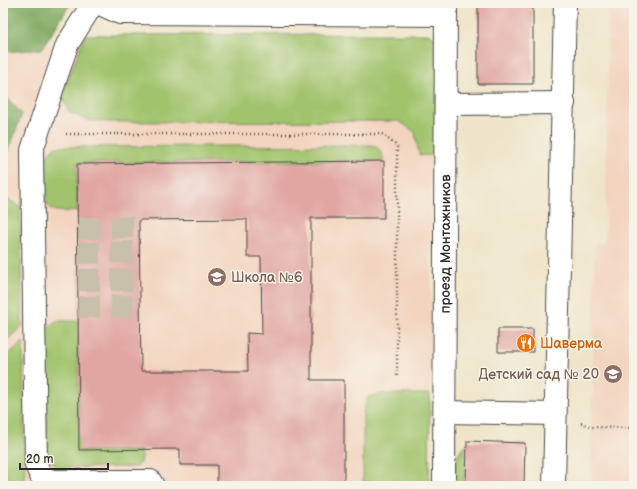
<svg xmlns="http://www.w3.org/2000/svg" width="637" height="489" viewBox="0 0 637 489" font-family="'Balsamiq Sans',sans-serif">
  <rect width="100%" height="100%" fill="#f7f3e8"/>
  <filter id="ink" filterUnits="userSpaceOnUse"><feTurbulence type="fractalNoise" baseFrequency=".025" numOctaves="2"/><feDisplacementMap in="SourceGraphic" scale="8" xChannelSelector="R" yChannelSelector="G"/><feConvolveMatrix kernelMatrix="1 2 1 2 8 2 1 2 1" color-interpolation-filters="sRGB"/></filter>
  <filter id="wash" filterUnits="userSpaceOnUse"><feTurbulence type="fractalNoise" baseFrequency=".012" numOctaves="4" result="noise"/><feDisplacementMap in="SourceGraphic" scale="16" xChannelSelector="R" yChannelSelector="G"/><feGaussianBlur stdDeviation="0.9" result="paint"/><feColorMatrix in="noise" values="0 0 0 0 0 0 0 0 0 0 0 0 0 0 0 0 0 1.4 0 .05"/><feComposite in="paint" operator="in"/></filter>
  <g filter="url(#wash)">
    <rect width="100%" height="100%" fill="#efe5ca"/>
    <path fill="#f3d4bf" d="M 609,3 L 634,3 L 634,486 L 591,486 L 595,243 L 605,242 Z
      M 431,43 L 431,486 L 3,486 L 3,44 L 67,45 Z"/>
    <path fill="#a0c36c" stroke="#66774c" d="M 428,34 L 439,39 L 440,156 L 419,155 L 415,132 L 399,121 L 109,122 L 87,120 L 69,112 L 62,95 L 85,35 Z
      M 372,145 C 380,148 382,152 384,161 L 77,163 L 77,211 C 64,211 48,215 46,199 L 45,161 C 47,155 49,151 55,147 Z
      M 3,196 L 20,207 L 22,326 L 3,344 Z
      M 56,321 L 78,321 L 79,451 L 141,451 C 141,458 142,463 136,467 L 63,468 C 53,465 49,461 46,451 L 46,333 L 47,328 Z
      M 23,341 L 25,486 L 3,486 L 3,360 Z
      M 382,394 L 430,394 L 429,486 L 363,486 L 363,413 L 368,397 Z
      M 465,445 L 464,486 L 455,486 C 455,471 453,455 465,445 Z"/>
    <path fill="#80a960" stroke="#566a46" d="M 3,3 L 71,3 L 42,49 L 3,52 Z
      M 3,93 L 22,114 L 8,153 L 3,154 Z"/>
    <g id="blocks">
      <path fill="#e1a6a2" fill-rule="evenodd" d="M 478,3 L 533,3 L 533,84 L 478,84 Z
        M 384,161 L 384,218 L 311,218 L 311,380 L 344,380 L 344,486 L 217,486 L 217,465 L 180,465 L 180,449 L 79,450 L 77,164 ZM 247,219 L 247,257 L 261,257 L 262,334 L 247,333 L 248,371 L 141,371 L 139,220 Z
        M 498,329 L 533,329 L 533,352 L 498,352 Z
        M 467,441 L 525,443 L 524,486 L 466,486 Z"/>
    </g>
  </g>
  <g filter="url(#ink)">
    <use href="#blocks" fill-opacity="0" stroke="#484743" stroke-width="1"/>
    <g fill="none" stroke-linecap="round" stroke-linejoin="round">
      <path stroke="#c8c0aa" stroke-width="22" stroke-dasharray="22 11" stroke-linecap="butt" d="M 78,228 L 140,227
        M 78,253 L 140,252
        M 78,280 L 140,280
        M 78,307 L 140,306"/>
      <g stroke="#484743" stroke-width="24">
        <g id="minor">
          <path d="M 93,3 L 67,45 L 32,150 L 36,465 L 41,476 L 52,481 L 150,481 L 153,486"/>
          <path d="M 98,3 L 120,13 L 446,15"/>
          <path d="M 446,104 L 564,103"/>
          <path d="M 445,412 L 555,414"/>
          <path id="s1" d="M 444,486 L 446,3"/>
          <path d="M 554,486 L 565,3"/>
        </g>
      </g>
      <path stroke="#484743" stroke-width="2.5" stroke-dasharray="1 3" stroke-linecap="butt" d="M 66,134 L 382,134 L 397,146 L 397,376
        M 3,352 L 8,346
        M 581,423 L 592,427 L 634,428"/>
      <use href="#minor" stroke="#fff" stroke-width="22"/>
    </g>
  </g>
  <defs>
    <g id="school-disc" transform="scale(1)"><circle r="9.5" fill="#8d6e63" stroke="#f7f3e8"/><path d="M0-5L7-2L0 1L-7-2ZM-4 1L0 2.5L4 1V4Q0 6-4 4Z" fill="#fff"/></g>
    <g id="restaurant-disc" transform="scale(1)"><circle r="9.5" fill="#e8710a" stroke="#f7f3e8"/><path d="M-5-6h1v4h1v-4h1v4h1v-4h1v5L-1.5 .5V6h-2V.5L-5-1ZM5-6V6H3V1.5H1.5Q1.5-4 5-6Z" fill="#fff"/></g>
  </defs>
  <g fill-rule="evenodd">
    <use href="#school-disc" x="217" y="277"/>
    <use href="#restaurant-disc" x="526" y="343"/>
    <use href="#school-disc" x="613" y="374"/>
  </g>
  <g text-anchor="middle" stroke-width="3" stroke-linejoin="round" paint-order="stroke">
    <g font-size="14" fill="#2b2b2b" stroke="#f7f3e8">
      <text dy="5" stroke="none"><textPath href="#s1" startOffset="242">проезд Монтажников</textPath></text>
    </g>
    <g font-size="14" fill="#785e54" stroke="#f7f3e8" text-anchor="start">
      <text x="231" y="282">Школа №6</text>
      <text x="599" y="379" text-anchor="end">Детский сад № 20</text>
    </g>
    <g font-size="14" fill="#c56008" stroke="#f7f3e8" text-anchor="start">
      <text x="540" y="348">Шаверма</text>
    </g>
  </g>
  <rect width="637" height="489" fill="none" stroke="#f7f3e8" stroke-width="16"/>
  <path d="M20 463v6h88v-6" fill="none" stroke="#2b2b2b" stroke-width="2"/>
  <text x="26" y="463" font-size="12" fill="#2b2b2b" stroke="#f7f3e8" stroke-width="3" paint-order="stroke">20 m</text>
</svg>
